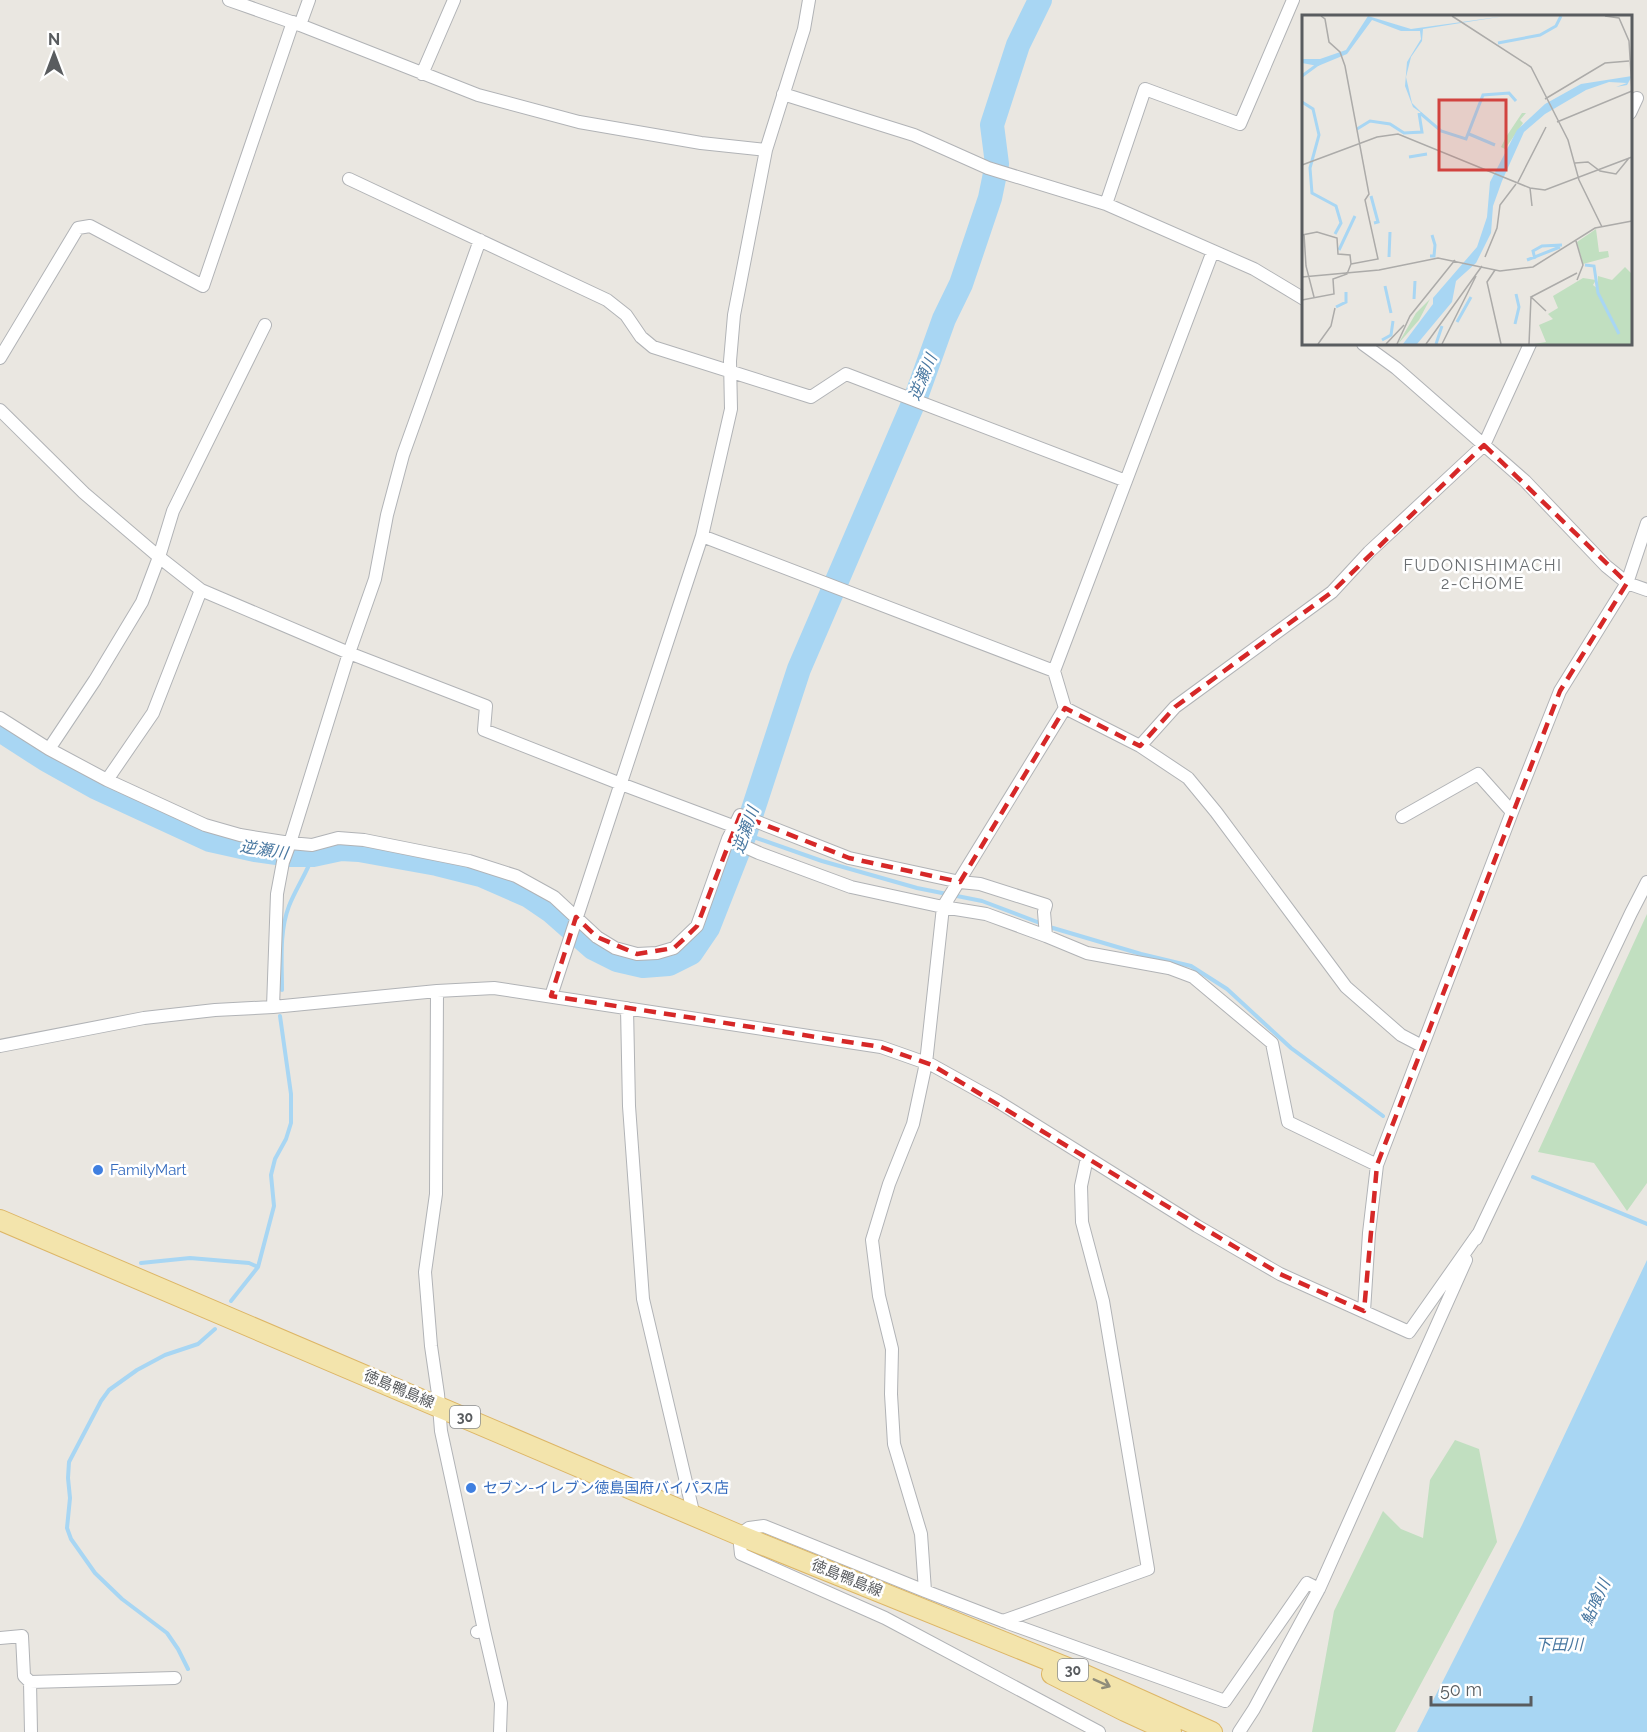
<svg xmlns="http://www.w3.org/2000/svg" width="1647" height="1732" viewBox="0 0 1647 1732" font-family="Raleway,'Noto Sans JP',sans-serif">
  <rect width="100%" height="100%" fill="#eae7e1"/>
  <path fill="#c1dfc0" d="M 1647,914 L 1647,1183 L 1627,1211 L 1594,1163 L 1538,1152 Z
    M 1455,1440 L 1479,1449 L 1497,1542 L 1395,1732 L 1312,1732 L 1334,1611 L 1383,1511 L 1401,1529 L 1423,1538 L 1430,1480 Z"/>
  <path fill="#a8d6f3" d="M 1647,1260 L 1647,1732 L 1417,1732 L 1522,1525 Z"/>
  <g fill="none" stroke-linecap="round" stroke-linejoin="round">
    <path stroke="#a8d6f3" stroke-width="4" d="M 745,834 L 822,861 L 917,888 L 982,901 L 1053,928 L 1141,954 L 1191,966 L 1227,989 L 1291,1048 L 1383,1116
      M 282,990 C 282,962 279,932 289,906 C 296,888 307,873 313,855
      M 1533,1177 L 1647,1224
      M 141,1263 L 190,1258 L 249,1263 L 258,1267
      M 231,1301 L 258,1267 L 274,1206 L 271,1175 L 275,1159 L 286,1139 L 291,1123 L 291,1094 L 280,1016
      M 188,1669 L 178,1649 L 167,1633 L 122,1599 L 95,1573 L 71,1539 L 67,1528 L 70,1498 L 68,1478 L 69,1462 L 101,1401 L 109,1390 L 137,1370 L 165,1355 L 198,1344 L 215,1329"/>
    <path stroke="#a8d6f3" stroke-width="24" d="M 0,730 L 45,759 L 95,787 L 210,840 L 255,850 L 291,855 L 313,855 L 341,849 L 359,850 L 437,864 L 481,875 L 529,896 L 551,911 L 593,948 L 617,960 L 643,966 L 669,964 L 691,953 L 708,928 L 745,834 L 799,669 L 916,397 L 944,319 L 961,284 L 990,198 L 997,164 L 992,125 L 1018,45 L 1040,0"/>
    <g stroke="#b1b3b6" stroke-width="14">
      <path id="street" d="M 229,0 L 300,25 L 478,95 L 579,122 L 701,143 L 766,150
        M 300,25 L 309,0
        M 422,74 L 454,0
        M 783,94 L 914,135 L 988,168 L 1106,204 L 1254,269 L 1304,299
        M 1630,113 L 1637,98
        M 349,179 L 607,300 L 626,315 L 641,337 L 653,347 L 811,397 L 846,374 L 1126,481
        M 1106,204 L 1145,89 L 1240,124 L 1293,0
        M 1363,344 L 1396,368 L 1525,481 L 1606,566 L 1627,583 L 1647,590
        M 0,358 L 78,228 L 90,226 L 203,286 L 293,22
        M 0,410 L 84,493 L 159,557 L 201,590 L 349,653 L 486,706 L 484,730 L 621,784 L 733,826
        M 702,536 L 1054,671
        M 1065,708 L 1140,746 L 1188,778 L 1216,812 L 1346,987 L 1401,1035 L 1422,1046
        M 0,718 L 49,749 L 107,780 L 205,825 L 240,835 L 290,843 L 312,845 L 338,838 L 364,840 L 469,861 L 516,876 L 554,897 L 597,937 L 615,948 L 637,954 L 657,953 L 674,948 L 697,926 L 728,839 L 740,815 L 849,858 L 960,882 L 980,884 L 1046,905 L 1044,912 L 1046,936 L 1087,953 L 1169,968 L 1193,977 L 1272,1043 L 1288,1122 L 1377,1165
        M 1140,746 L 1175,707 L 1332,592 L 1369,552 L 1484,445 L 1530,344
        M 49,749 L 95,680 L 142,602 L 159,557 L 173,511 L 265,325
        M 107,780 L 153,713 L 201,590
        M 1402,817 L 1478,774 L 1512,812
        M 728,839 L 759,853 L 851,887 L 943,907 L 1065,708 L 1054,671 L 1213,251
        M 437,991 L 436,1194 L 425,1272 L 431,1346 L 438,1394 L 441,1431 L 484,1630 L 477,1632
        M 551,996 L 702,536 L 731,409 L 730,361 L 734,315 L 766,150 L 804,29 L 809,0
        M 273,1007 L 277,894 L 283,862 L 290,843 L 349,653 L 375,579 L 387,515 L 403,455 L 480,240
        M 627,1008 L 629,1106 L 643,1299 L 694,1516
        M 0,1046 L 144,1018 L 215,1010 L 273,1007 L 437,991 L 494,988 L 881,1047 L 932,1065 L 997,1101 L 1197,1226 L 1280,1274 L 1409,1332 L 1478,1234
        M 1476,1239 L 1631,913 L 1647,882
        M 1364,1311 L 1369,1233 L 1377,1165 L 1512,812 L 1560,691 L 1627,583 L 1647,523
        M 925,1591 L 921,1534 L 894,1444 L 891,1394 L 892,1349 L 879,1296 L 872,1240 L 889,1184 L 913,1124 L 926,1063 L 943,907 L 986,914 L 1046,936
        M 1003,1621 L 1148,1569 L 1103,1301 L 1082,1222 L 1081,1186 L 1087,1158
        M 484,1630 L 501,1703 L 500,1732
        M 0,1638 L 22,1636 L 24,1676 L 30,1682 L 31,1732
        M 30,1682 L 175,1678
        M 1099,1732 L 885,1618 L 741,1554 L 739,1535 L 749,1528 L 764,1526 L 925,1591 L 1008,1623 L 1225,1701 L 1307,1583 L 1319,1589
        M 1239,1732 L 1254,1709 L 1319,1589 L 1466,1260"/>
    </g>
    <g stroke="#ddb666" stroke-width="22">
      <path id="primary" d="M 0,1220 L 739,1535 L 1085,1675 L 1212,1732
        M 1052,1674 L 1125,1711 L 1171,1732"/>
    </g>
    <use href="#street" stroke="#fff" stroke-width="12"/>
    <use href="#primary" stroke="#f3e4ac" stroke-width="20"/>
  </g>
  <defs><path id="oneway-shaft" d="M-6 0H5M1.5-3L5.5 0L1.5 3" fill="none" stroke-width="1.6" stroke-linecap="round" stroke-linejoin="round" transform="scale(1.5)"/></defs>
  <use stroke="#8f8c7a" href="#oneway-shaft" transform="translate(1102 1683) rotate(24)"/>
  <path fill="none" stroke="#d62828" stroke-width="4.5" stroke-dasharray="12 8" stroke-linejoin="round" d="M 1484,445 L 1627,583 L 1560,691 L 1377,1165 L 1364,1311 L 1280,1274 L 932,1065 L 881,1047 L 551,996 L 576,917 L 597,937 L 637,954 L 674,948 L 685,938 L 697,926 L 740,815 L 849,858 L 960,882 L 1065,708 L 1140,746 L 1175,707 L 1332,592 Z"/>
  <g fill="#3f7fe0" stroke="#fff" stroke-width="2">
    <circle cx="98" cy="1170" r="6"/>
    <circle cx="471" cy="1488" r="6"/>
  </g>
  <g text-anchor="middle" stroke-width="5" stroke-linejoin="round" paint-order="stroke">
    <g fill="#fff" stroke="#8b8d8f" stroke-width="1.5">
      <rect x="450" y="1406" width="30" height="22" rx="4.5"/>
      <rect x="1058" y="1659" width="30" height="22" rx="4.5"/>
    </g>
    <g font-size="14" font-weight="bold" fill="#595c5f">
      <text x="465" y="1422">30</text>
      <text x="1073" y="1675">30</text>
    </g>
    <g font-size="15" fill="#366cbe" stroke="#fff" text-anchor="start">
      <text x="110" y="1175">FamilyMart</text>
      <text x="483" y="1493">セブン-イレブン徳島国府バイパス店</text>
    </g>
    <g font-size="15" fill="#595c5f" stroke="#fff">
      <text transform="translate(399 1389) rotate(23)" y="5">徳島鴨島線</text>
      <text transform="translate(847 1578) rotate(22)" y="5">徳島鴨島線</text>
    </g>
    <g font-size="16" font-style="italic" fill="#4978a1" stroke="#fff">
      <text transform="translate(922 377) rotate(-67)" y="6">逆瀬川</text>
      <text transform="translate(745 830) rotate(-70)" y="6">逆瀬川</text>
      <text transform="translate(264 849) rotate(9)" y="6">逆瀬川</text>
      <text transform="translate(1595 1602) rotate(-66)" y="6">鮎喰川</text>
      <text x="1559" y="1650">下田川</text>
    </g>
    <g font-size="16" letter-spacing="1.5" fill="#6a6e71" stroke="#fff">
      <text x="1483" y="571">FUDONISHIMACHI<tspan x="1483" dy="18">2-CHOME</tspan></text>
    </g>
  </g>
  <g transform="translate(1302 15)">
    <rect width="330" height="330" fill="#eae7e1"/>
    <path d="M 220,98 L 224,98 L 218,105 L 221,108 L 203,134 L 199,132 L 204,122 ZM 294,214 L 297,237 L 306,236 L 307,242 L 281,249 L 275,227 ZM 323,252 L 330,259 L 330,329 L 232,329 L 244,327 L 237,310 L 251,304 L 246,299 L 256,293 L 251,281 L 281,263 L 294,265 L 291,270 L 296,274 L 296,261 L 310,265 ZM 128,284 L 117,305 L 96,329 L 114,298 Z" fill="#c1dfc0"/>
    <path d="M 66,1 L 109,14 L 203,1 L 121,14 L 120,26 L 109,42 L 104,62 L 110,88 L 122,100 L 111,92 L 103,71 L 105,47 L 119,24 L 118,16 L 99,16 L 70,5 L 45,39 L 16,51 L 0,48 L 0,44 L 18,44 L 44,35 ZM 330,61 L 325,70 L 314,72 L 325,68 L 307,67 L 284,75 L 243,99 L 222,117 L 200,166 L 191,191 L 189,218 L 174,248 L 154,266 L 150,287 L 115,329 L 101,329 L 131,289 L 131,283 L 175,232 L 185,202 L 188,167 L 215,115 L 243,89 L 279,69 Z" fill="#a8d6f3"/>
    <path fill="none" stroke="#a8d6f3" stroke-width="3" d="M 196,28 L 238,20 L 254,11 L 259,1M 0,61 L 19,47M 0,87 L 11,94 L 17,120 L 8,153 L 10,178 L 34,191 L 39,208 L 33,219M 118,98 L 139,116 L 164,124 L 181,80 L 207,78 L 214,86M 55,114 L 68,106 L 88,109 L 102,118 L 120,117 L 117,98M 167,119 L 193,130M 107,142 L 125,139M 69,181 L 76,207 L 72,208M 37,235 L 53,201M 128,241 L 132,241 L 133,230 L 130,220M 87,242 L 88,217M 233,244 L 231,236 L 240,231 L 260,230M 225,245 L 258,232M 283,250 L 292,251 L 296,278 L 317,319M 83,271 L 89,298M 112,284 L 113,266M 34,292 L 44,287 L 44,277M 155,307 L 169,282M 213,309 L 217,292 L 214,279M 80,325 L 89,320 L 91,306M 134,329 L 140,311"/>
    <path fill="none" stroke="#acaba9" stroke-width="1.5" d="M 19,1 L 23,4 L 27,27 L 38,37 L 43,51 L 67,179 L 63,185 L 76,244 L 49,249M 150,1 L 229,52 L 266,125 L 277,165 L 300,212M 243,84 L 303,48 L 327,46M 255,107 L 330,76 L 327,26 L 317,3 L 303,1M 273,148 L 286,147 L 298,156 L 314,159 L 327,143M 0,150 L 75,122 L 96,119 L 228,173 L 243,175 L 330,142M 216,167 L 244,112M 228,173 L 230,191M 2,219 L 4,251 L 12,282M 0,220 L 15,217 L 35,223 L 36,239 L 48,240 L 49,249 L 45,259 L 31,264 L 32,279 L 0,285M 274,226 L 281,250 L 275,265M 183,242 L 195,213 L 198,190 L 214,169M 193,255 L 185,267 L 199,329M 0,262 L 77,255 L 136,243 L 198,256 L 231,252 L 293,213 L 330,206M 244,296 L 229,282 L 275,258M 16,329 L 29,311 L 33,293M 84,329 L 102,310M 95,329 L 108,301 L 153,245M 124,329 L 180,251M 140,329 L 174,261M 227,329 L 229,282"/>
    <path fill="#d1433f" fill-opacity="0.15" stroke="#d1433f" stroke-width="3" d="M 137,85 L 204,85 L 204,155 L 137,155 Z"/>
    <rect width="330" height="330" fill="none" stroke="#595c5f" stroke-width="3"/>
  </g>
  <g transform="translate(54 54)" stroke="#ffffff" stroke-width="4.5" paint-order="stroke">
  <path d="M0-4.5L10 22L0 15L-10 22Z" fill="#595c5f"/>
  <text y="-9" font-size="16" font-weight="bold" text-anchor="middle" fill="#595c5f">N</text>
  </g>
  <path d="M1431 1696v9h100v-9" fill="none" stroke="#595c5f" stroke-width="3"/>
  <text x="1440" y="1696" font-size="18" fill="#595c5f" stroke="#ffffff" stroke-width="4.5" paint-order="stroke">50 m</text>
</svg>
